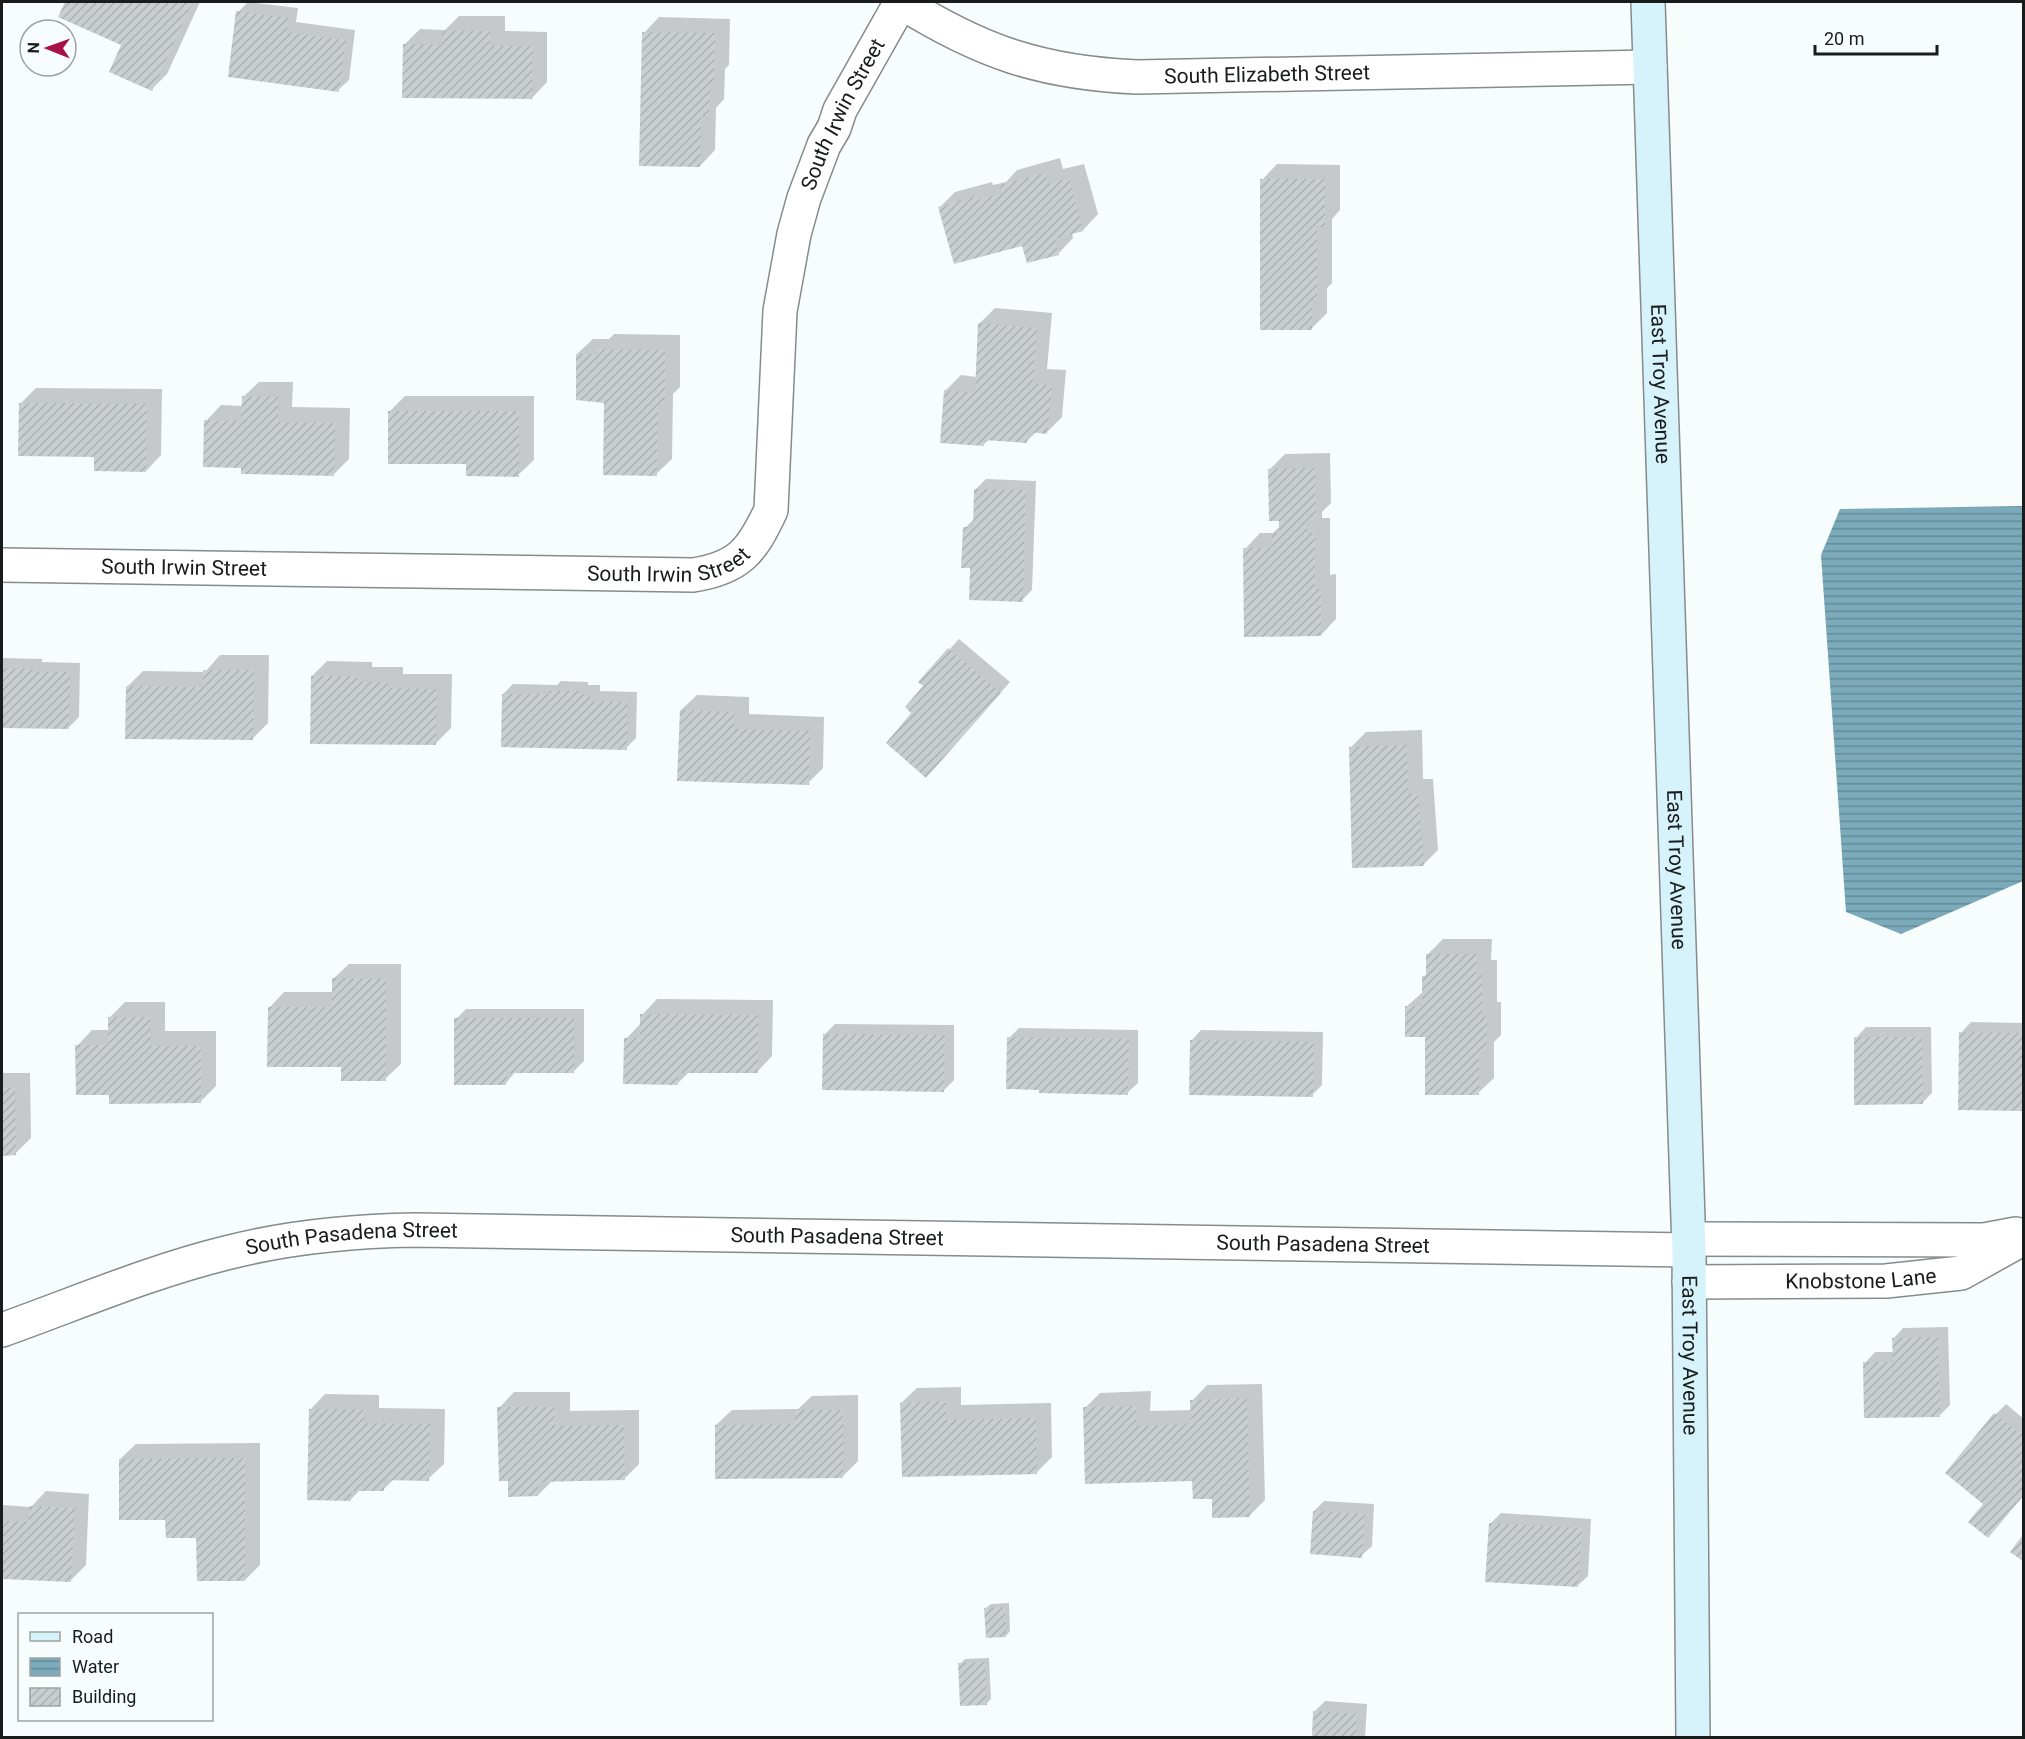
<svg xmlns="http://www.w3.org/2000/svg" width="2025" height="1739" viewBox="0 0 2025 1739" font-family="Roboto,sans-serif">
  <defs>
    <pattern id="water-rules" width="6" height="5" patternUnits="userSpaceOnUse" patternTransform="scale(1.5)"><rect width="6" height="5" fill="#7babba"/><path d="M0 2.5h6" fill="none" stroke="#648a96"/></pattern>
    <pattern id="building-hatch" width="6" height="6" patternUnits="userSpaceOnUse" patternTransform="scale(1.5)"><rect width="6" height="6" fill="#c9cecf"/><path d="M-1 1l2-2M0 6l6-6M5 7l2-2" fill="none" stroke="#acb0b1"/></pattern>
  </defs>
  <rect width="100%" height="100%" fill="#f7fcfd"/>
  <path fill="url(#water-rules)" d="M 2023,506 L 2023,881 L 1901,934 L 1846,912 L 1821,555 L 1840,509 Z"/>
  <path fill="#0003" d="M 67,2 L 200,2 L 167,74 L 151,90 L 123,44 L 60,16 Z
    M 248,2 L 298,8 L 296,22 L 355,30 L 349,80 L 338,90 L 238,12 Z
    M 459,16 L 505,16 L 505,31 L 547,32 L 547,82 L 532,98 L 404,45 L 420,29 L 445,30 Z
    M 659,17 L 730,19 L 729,65 L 725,69 L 724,99 L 716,108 L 715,150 L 700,166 L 644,33 Z
    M 1060,158 L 1063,169 L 1084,164 L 1098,214 L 1083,230 L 1072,233 L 1073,238 L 1058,254 L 1023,244 L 940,207 L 955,192 L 992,182 L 993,185 L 1006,182 L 1017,170 Z
    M 1277,164 L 1340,165 L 1340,210 L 1332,219 L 1332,283 L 1327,288 L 1327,313 L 1312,328 L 1262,180 Z
    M 995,308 L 1052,313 L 1047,369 L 1066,370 L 1062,417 L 1047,432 L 1037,431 L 1026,442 L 990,439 L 984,444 L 945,391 L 961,375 L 977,377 L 979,324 Z
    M 614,334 L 680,335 L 680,387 L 673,394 L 672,459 L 656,474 L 605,401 L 577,354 L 593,339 L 609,339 Z
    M 259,382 L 293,382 L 292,407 L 350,408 L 349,459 L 334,474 L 243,467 L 206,421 L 221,405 L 243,406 L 243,397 Z
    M 36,388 L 162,389 L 161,455 L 146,471 L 96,456 L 20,404 Z
    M 405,396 L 534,396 L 534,460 L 518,475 L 467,463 L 390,411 Z
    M 1330,453 L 1331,503 L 1322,512 L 1322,518 L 1330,518 L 1330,575 L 1336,574 L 1336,619 L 1321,635 L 1245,549 L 1260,533 L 1273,533 L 1280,526 L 1270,469 L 1285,454 Z
    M 986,479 L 1036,481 L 1032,590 L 1022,600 L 972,567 L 965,528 L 975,518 L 976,489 Z
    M 959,639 L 1010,682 L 936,766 L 913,713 L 925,686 L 920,682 Z
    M 220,655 L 269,655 L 268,723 L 253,738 L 127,687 L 143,671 L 205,672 Z
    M 2,658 L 42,659 L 42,662 L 80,663 L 79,717 L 69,727 L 2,727 Z
    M 327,661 L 372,662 L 372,667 L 403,667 L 403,674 L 452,674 L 451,728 L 435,744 L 312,676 Z
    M 561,681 L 588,682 L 588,685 L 600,685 L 600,691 L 637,692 L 636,738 L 626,748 L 503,694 L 513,684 L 557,685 Z
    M 697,695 L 749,697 L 749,714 L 824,717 L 823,768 L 808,783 L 681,710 Z
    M 1422,730 L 1423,779 L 1433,779 L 1438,850 L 1423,865 L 1351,747 L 1366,732 Z
    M 1443,939 L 1492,939 L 1491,960 L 1497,960 L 1497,1002 L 1501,1002 L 1501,1035 L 1494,1042 L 1494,1078 L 1478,1093 L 1427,1036 L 1406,1007 L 1424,991 L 1424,977 L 1427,973 L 1428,954 Z
    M 349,964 L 401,964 L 401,1064 L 385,1079 L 269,1008 L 284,992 L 333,992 L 333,979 Z
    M 657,999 L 773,1000 L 772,1056 L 757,1072 L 690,1071 L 678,1083 L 626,1039 L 642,1022 L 642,1015 Z
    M 125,1002 L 165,1002 L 165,1031 L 216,1031 L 216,1086 L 200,1102 L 111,1094 L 77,1046 L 92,1030 L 109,1030 L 109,1018 Z
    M 466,1009 L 584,1009 L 584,1061 L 574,1071 L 516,1071 L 506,1083 L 456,1019 Z
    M 1971,1022 L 2024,1023 L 2024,1110 L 1961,1033 Z
    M 835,1024 L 954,1025 L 954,1080 L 943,1091 L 825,1034 Z
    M 1866,1027 L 1931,1027 L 1932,1093 L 1922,1103 L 1856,1038 Z
    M 1019,1028 L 1138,1030 L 1138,1083 L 1127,1093 L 1009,1038 Z
    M 1201,1030 L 1323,1032 L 1322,1085 L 1312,1095 L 1191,1041 Z
    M 2,1073 L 30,1073 L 31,1138 L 15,1154 L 2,1154 Z
    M 1948,1327 L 1950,1405 L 1940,1415 L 1865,1363 L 1875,1352 L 1894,1352 L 1893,1339 L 1903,1328 Z
    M 1262,1384 L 1265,1500 L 1250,1515 L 1213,1497 L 1194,1479 L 1085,1408 L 1100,1393 L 1151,1391 L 1150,1411 L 1192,1410 L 1192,1401 L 1207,1385 Z
    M 961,1387 L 961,1405 L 1051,1403 L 1052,1457 L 1037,1472 L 901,1403 L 917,1388 Z
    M 514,1392 L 570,1392 L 570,1411 L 639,1410 L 639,1464 L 624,1479 L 553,1480 L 538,1495 L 509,1479 L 499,1408 Z
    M 325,1394 L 379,1395 L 379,1408 L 445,1409 L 444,1464 L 428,1479 L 394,1479 L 383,1490 L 361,1489 L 350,1500 L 310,1410 Z
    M 858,1395 L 858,1461 L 843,1476 L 716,1425 L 732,1410 L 798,1409 L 812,1396 Z
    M 2006,1404 L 2024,1419 L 2024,1495 L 1988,1536 L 1996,1414 Z
    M 260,1443 L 260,1565 L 245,1580 L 197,1537 L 167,1519 L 120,1459 L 136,1444 Z
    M 46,1491 L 89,1494 L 86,1565 L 71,1580 L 2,1577 L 2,1505 L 31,1507 Z
    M 1324,1501 L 1374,1504 L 1372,1546 L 1361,1556 L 1314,1511 Z
    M 1501,1513 L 1591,1519 L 1588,1576 L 1577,1586 L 1491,1523 Z
    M 1009,1603 L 1010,1631 L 1006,1636 L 986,1608 L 991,1604 Z
    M 989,1658 L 991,1699 L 986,1704 L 960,1664 L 965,1659 Z
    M 1325,1701 L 1367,1704 L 1365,1738 L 1313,1738 L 1315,1711 Z
    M 1419,1736 L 1462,1738 L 1418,1738 Z"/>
  <path fill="url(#building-hatch)" d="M 65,2 L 188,2 L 192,3 L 152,91 L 109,72 L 121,45 L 58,17 Z
    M 236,11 L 288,18 L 287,32 L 346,40 L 339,92 L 228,77 Z
    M 442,31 L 490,31 L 490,46 L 533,46 L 532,99 L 402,98 L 403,44 L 442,45 Z
    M 642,32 L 715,33 L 714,82 L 710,82 L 709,116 L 701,116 L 700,167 L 639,166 Z
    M 1045,173 L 1048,184 L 1069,178 L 1083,231 L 1055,239 L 1059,255 L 1027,263 L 1022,246 L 954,264 L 938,207 L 977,196 L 978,200 L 1002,193 L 1000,185 Z
    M 1260,179 L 1325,179 L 1325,227 L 1317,227 L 1317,300 L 1312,300 L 1312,330 L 1260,330 Z
    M 978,323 L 1037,328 L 1033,384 L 1052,385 L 1047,434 L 1028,432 L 1027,443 L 984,440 L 984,446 L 940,443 L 944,390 L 975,393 Z
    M 597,349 L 665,350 L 665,404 L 658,404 L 657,476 L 603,475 L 604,403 L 576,400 L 576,354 L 597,354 Z
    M 242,396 L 278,397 L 278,422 L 335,423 L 334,476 L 241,474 L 241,468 L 203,467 L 204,420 L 241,421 Z
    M 19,403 L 147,404 L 146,472 L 94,471 L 94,457 L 18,456 Z
    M 388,411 L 519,411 L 519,477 L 466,476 L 466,464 L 388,464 Z
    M 1315,468 L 1316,520 L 1307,520 L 1307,533 L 1315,533 L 1315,589 L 1321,589 L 1321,636 L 1244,637 L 1243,548 L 1271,548 L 1272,533 L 1279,532 L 1279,521 L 1269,521 L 1268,469 Z
    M 974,489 L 1026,490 L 1023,602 L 969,600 L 970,568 L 961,568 L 963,527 L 973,527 Z
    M 948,648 L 1001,693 L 926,778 L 886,743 L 911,713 L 905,707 L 923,686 L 918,682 Z
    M 2,668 L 33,669 L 33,672 L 70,672 L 69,729 L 2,728 Z
    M 203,670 L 254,670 L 253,740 L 125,739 L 126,686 L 203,687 Z
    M 311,676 L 357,676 L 357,682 L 388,682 L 388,688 L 437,689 L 436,745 L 310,744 Z
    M 549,691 L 579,691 L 579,694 L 590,695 L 590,701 L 627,702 L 627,750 L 501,747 L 502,694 L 549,694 Z
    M 680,710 L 734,712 L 734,729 L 810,731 L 809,785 L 677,781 Z
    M 1407,745 L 1408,794 L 1418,794 L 1424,866 L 1352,868 L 1349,747 Z
    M 1426,954 L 1477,954 L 1476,975 L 1482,975 L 1482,1017 L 1487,1017 L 1486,1052 L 1479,1052 L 1479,1095 L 1425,1095 L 1425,1037 L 1405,1037 L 1405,1006 L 1422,1006 L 1422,976 L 1426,976 Z
    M 332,978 L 386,979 L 386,1081 L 341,1081 L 341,1067 L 267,1067 L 268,1007 L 332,1007 Z
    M 640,1014 L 758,1015 L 758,1073 L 678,1073 L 678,1085 L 623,1084 L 624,1038 L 640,1038 Z
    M 108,1017 L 150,1017 L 150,1046 L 201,1046 L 201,1103 L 109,1104 L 109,1095 L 76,1095 L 75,1045 L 108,1045 Z
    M 454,1018 L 574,1018 L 574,1073 L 507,1073 L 506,1085 L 454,1085 Z
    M 1959,1032 L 2024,1033 L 2024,1111 L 1958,1110 Z
    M 823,1034 L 945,1035 L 944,1092 L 822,1090 Z
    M 1007,1037 L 1129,1039 L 1128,1095 L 1039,1093 L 1039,1090 L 1006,1089 Z
    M 1854,1037 L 1922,1037 L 1923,1104 L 1854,1105 Z
    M 1190,1040 L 1314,1042 L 1313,1097 L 1189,1095 Z
    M 15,1087 L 16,1155 L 2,1156 L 2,1088 Z
    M 1938,1337 L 1940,1417 L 1864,1418 L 1863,1362 L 1893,1362 L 1892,1338 Z
    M 1247,1398 L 1250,1517 L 1212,1518 L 1212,1499 L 1193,1499 L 1192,1481 L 1085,1484 L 1083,1407 L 1136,1406 L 1136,1426 L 1191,1424 L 1190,1400 Z
    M 946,1401 L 946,1420 L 1036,1418 L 1037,1474 L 902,1477 L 900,1403 Z
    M 497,1407 L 555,1407 L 555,1426 L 624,1425 L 625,1480 L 538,1482 L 538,1496 L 508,1497 L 508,1481 L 499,1481 Z
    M 309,1409 L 365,1410 L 364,1423 L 430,1424 L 429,1481 L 384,1480 L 384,1491 L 351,1491 L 351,1501 L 307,1500 Z
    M 795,1410 L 843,1410 L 843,1478 L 715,1479 L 715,1425 L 795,1424 Z
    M 1994,1413 L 2019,1433 L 2024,1428 L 2024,1495 L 1988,1538 L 1968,1522 L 1983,1504 L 1945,1473 Z
    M 245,1458 L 245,1581 L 197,1581 L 196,1538 L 166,1538 L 165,1520 L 119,1520 L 119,1459 Z
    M 29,1506 L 75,1508 L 71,1582 L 2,1579 L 2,1521 L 29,1522 Z
    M 1313,1511 L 1365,1514 L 1362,1558 L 1310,1554 Z
    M 1489,1523 L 1582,1528 L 1578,1587 L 1485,1582 Z
    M 2024,1533 L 2024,1562 L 2010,1552 Z
    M 1005,1607 L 1006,1637 L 986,1638 L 984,1608 Z
    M 985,1662 L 987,1705 L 960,1706 L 958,1663 Z
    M 1313,1711 L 1357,1714 L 1356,1738 L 1312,1738 Z"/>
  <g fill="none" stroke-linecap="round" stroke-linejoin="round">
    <g stroke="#868b8c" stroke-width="36">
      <g id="street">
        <path id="s1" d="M 901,2 C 981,52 1042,73 1137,77 L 1650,67"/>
        <path id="s2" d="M 2,565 L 693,575 C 739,568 752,551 771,510 L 780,311 L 794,234 L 804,198 L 824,145 L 834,128 L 840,110 L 901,2"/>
        <path d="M 1688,1239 L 1984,1240 L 2016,1234"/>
        <path id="s3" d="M 1689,1282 L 1886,1281 L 1961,1273 L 2024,1238"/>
        <path id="s4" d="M 2,1330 C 75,1304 149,1272 226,1253 C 288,1237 351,1231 415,1230 L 1689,1250"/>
      </g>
    </g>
    <g stroke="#868b8c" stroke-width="36">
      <g id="secondary">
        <path id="s5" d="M 1648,2 L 1689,1250 L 1693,1738"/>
      </g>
    </g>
    <use href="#street" stroke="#fff" stroke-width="33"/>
    <use href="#secondary" stroke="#d6f3fb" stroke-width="33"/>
  </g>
  <g text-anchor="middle" stroke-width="4.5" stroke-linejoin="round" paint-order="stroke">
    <g font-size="21" fill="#1a1c1c" stroke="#f7fcfd">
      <text dy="7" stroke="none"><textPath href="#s1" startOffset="381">South Elizabeth Street</textPath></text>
      <text dy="7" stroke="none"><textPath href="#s2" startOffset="1206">South Irwin Street</textPath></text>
      <text dy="7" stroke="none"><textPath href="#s5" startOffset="382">East Troy Avenue</textPath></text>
      <text dy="7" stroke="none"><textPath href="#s2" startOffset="668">South Irwin Street</textPath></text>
      <text dy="7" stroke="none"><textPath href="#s2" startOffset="182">South Irwin Street</textPath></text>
      <text dy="7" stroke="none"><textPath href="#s5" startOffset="868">East Troy Avenue</textPath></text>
      <text dy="7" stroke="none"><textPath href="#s4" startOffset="850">South Pasadena Street</textPath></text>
      <text dy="7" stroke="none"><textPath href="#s4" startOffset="364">South Pasadena Street</textPath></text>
      <text dy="7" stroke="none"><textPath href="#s4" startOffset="1336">South Pasadena Street</textPath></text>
      <text dy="7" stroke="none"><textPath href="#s3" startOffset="172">Knobstone Lane</textPath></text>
      <text dy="7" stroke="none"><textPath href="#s5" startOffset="1354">East Troy Avenue</textPath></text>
    </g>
  </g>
  <rect width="2025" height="1739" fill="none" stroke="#1a1c1c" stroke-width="6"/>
  <rect x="18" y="1613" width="195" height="108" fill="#f7fcfd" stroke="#9fa2a3" stroke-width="1.5"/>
  <rect x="30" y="1632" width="30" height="9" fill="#d6f3fb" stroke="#9fa2a3" stroke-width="1.5"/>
  <text x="72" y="1643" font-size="18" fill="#1a1c1c">Road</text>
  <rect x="30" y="1658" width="30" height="18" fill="url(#water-rules)" stroke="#9fa2a3" stroke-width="1.5"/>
  <text x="72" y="1673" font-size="18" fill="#1a1c1c">Water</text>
  <rect x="30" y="1688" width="30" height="18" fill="url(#building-hatch)" stroke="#9fa2a3" stroke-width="1.5"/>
  <text x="72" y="1703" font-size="18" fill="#1a1c1c">Building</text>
  <g transform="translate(48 48) rotate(271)"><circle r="28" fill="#f7fcfd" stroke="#9fa2a3" stroke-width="1.5"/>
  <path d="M0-4.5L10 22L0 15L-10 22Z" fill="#a71145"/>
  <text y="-9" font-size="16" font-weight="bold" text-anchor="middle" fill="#1a1c1c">N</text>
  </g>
  <path d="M1815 45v9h122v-9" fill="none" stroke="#1a1c1c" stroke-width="3"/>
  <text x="1824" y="45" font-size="18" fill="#1a1c1c" stroke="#f7fcfd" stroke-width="4.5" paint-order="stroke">20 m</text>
</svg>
